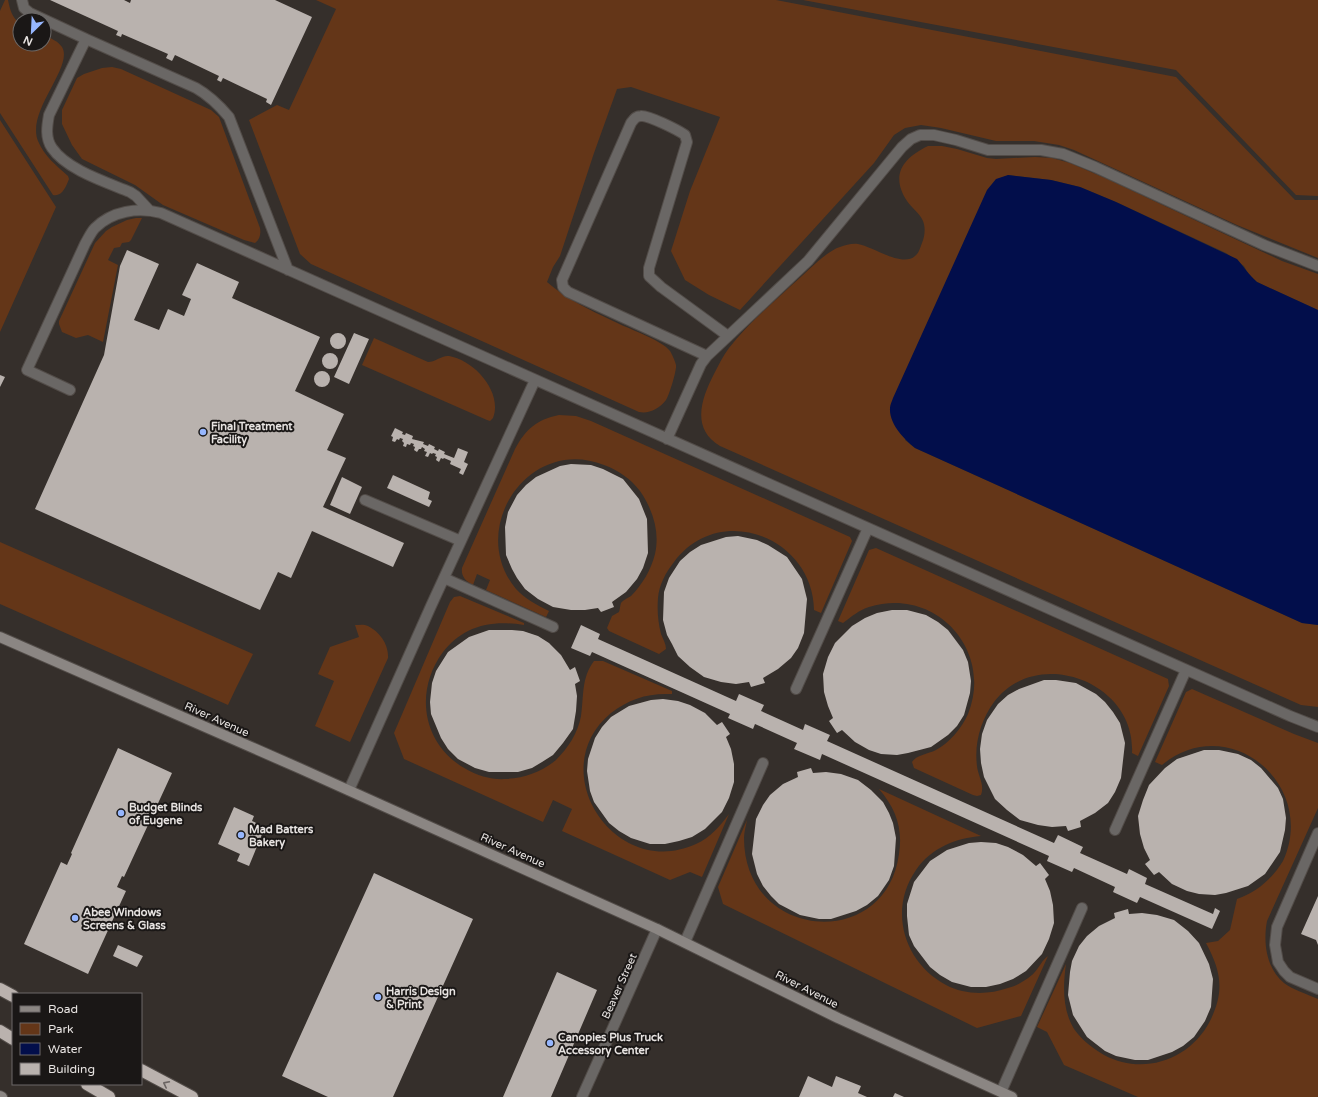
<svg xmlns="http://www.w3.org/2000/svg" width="1318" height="1097" viewBox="0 0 1318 1097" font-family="'Varela Round',sans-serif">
  <rect width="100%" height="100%" fill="#352f2b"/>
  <path fill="#643618" d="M 5,0 L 8,0 C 10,10 12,17 20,24 L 20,44 L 44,44 L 44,35 C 50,38 58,41 62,47 C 74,67 26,111 38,141 C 45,157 56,165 68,176 L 69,179 C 66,187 62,197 53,195 L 0,113 L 0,11 Z
    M 316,0 L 776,0 L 1176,77 L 1295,200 L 1318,200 L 1318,258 L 1237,225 L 1074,150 L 1059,145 L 1034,141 L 996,141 L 941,128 L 921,125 L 905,128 L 894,135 L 874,163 L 740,310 L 709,295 L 685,280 L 671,251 L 690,191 L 720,117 L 631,87 L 617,89 L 594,153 L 560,256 L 553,267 L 547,282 C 566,299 590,310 613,321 C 626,328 662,340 670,351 C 672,354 675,361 676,365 C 677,370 669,396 666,400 C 659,409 649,414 639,412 L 311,264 L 300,254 L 249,120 L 277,105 L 289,110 L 336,9 Z
    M 803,0 L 1318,0 L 1318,196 L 1296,195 L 1176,70 Z
    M 102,68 L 112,67 L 121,69 L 211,110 L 219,117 L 260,228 C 261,234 260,239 255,243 L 244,240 L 163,205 L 135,185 L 82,159 L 72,145 L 62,124 L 62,110 L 77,78 L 84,74 Z
    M 0,120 L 56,207 L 0,332 Z
    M 928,146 L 942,146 L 957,149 L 987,158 L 996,159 L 1035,157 L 1052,158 L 1070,163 L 1105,178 L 1282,261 L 1318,274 L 1318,310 L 1257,282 L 1249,275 L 1244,266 L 1226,253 L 1116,202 L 1080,187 L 1051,180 L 1008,175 L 905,440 L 915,448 L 1302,623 L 1318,625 L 1318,707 L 1301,705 L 720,446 C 691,429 701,399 714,374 C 718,366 723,356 729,348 C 747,324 771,305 793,284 C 805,274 826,251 840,247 C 846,245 852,243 858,244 C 872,246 902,268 915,256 C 919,253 920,248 922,243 C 925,236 926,226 922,219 C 919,213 911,207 907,201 C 890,175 903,158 928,146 Z
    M 136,218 L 142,218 L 131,240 L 129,242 L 122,243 L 120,247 L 114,248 L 108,260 L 118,265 L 103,342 L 88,335 L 76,338 L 62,332 L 59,324 L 59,321 L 95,243 L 106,231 L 112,227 L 127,220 Z
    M 374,338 L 428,362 C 435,362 442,355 449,356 C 474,360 503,392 493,418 L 490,421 L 487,420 L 362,365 Z
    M 559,415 L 576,416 L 591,421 L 850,537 L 852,541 L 821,613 L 814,610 C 813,537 719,501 674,562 C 666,572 659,585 658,598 C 657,610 658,622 661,634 C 663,639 666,644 666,649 L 659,654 L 609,631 L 607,628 L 612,616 L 619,612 C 620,609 620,606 621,603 C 623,600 628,598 631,596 C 642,585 651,570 655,554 C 660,532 653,510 640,491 C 631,479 618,470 604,465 C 529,435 466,529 516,589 C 525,599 537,605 549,611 L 546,617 L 486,590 L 490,580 L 477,574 L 473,585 C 465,581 461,576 462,568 L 515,449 C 526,429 536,420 559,415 Z
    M 0,542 L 253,654 L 236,688 L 228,705 L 0,604 Z
    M 876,548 L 1168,679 L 1169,686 L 1138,756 L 1132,753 C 1136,682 1037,645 994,702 C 981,720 974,743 977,766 C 978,776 985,785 981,795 L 977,796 L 973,795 L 914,768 L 912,762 C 916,755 928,754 936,750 C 949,743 962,728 968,714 C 994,650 935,586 869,607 C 859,610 851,617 843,623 L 838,621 L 869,550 Z
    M 460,596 L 524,623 L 524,625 C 505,622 486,622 468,631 C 458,636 450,643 443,652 C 414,691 422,745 466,769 C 478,776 492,780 506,779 C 524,778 542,772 556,760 C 568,748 578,733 581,716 C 584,697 581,678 594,661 L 603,661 L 672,691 L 672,694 L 670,694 C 648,693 629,699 611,713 C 542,770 615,881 696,844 C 710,838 720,826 729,814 L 702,877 L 690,872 L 670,880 L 562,831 L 572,809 L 553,800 L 543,822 L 404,759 L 394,733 L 450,602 L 454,597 Z
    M 355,625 C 359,625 364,624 368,626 C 380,632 389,645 388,658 L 350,742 L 315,726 L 334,681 L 318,674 L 330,647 L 359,637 Z
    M 1192,689 L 1294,734 L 1318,743 L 1318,808 L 1267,921 C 1263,942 1266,968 1284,983 C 1293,990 1307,994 1318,999 L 1318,1097 L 1138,1097 L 1064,1065 L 1047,1032 L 1037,1027 L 1066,964 C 1063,985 1062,1009 1074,1029 C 1082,1040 1092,1048 1104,1055 C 1143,1076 1190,1060 1210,1021 C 1225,991 1221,971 1206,943 L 1218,941 L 1230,930 L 1237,899 C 1257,892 1272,879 1283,861 C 1318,785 1229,710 1162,765 L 1155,762 L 1186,692 Z
    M 879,789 L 981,836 C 956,838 931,848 916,870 C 888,910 904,963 946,985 C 965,995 988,995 1008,988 C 1017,986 1028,979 1034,973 C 1039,968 1042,960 1048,956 L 1021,1016 L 977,1028 L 723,904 L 718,887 L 747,820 C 746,826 744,832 744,838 C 744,941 886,952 899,854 C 903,828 896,809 879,789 Z"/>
  <path fill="#020e4b" d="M 1008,175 L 1051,180 L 1080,187 L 1116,202 L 1237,259 C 1244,267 1249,275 1257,282 L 1318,310 L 1318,625 L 1302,623 L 915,448 C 904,439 889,424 890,408 C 890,405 892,401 893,398 L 987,190 L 996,179 Z"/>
  <path fill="#b9b2ae" d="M 50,0 L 124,0 L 130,3 L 131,0 L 275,0 L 312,17 L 271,105 L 266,102 L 267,99 L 223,78 L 221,82 L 217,80 L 219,76 L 175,55 L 172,61 L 166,58 L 168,54 L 122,34 L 121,37 L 116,35 L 118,31 Z
    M 127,250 L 159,264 L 134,320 L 159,330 L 168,309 L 184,316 L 191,299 L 182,295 L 197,263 L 239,282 L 232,298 L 320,337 L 295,391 L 344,414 L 327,450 L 346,458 L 323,507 L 404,543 L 393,567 L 312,531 L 291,578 L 278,572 L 260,610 L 35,509 L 104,355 L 120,266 Z
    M330 341a8 8 0 1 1 16 0a8 8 0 1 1-16 0Z
    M 354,333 L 369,339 L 349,384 L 334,377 Z
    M322 361a8 8 0 1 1 16 0a8 8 0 1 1-16 0Z
    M314 379a8 8 0 1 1 16 0a8 8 0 1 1-16 0Z
    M 0,375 L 5,377 L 0,387 Z
    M 395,428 L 403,432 L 402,434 L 405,435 L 406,433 L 413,436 L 412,439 L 424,442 L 423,444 L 428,446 L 429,444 L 435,447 L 434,449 L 438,451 L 439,449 L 445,452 L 444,454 L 454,458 L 458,448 L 468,452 L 464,462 L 468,464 L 463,475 L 459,473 L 461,469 L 450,464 L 451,461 L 444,458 L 443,459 L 441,458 L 439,462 L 436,460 L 437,457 L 435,456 L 436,454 L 433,453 L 432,454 L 430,453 L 428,457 L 425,456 L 427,452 L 424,451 L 425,449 L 422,447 L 421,449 L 419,449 L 417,452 L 414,450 L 415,447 L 413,446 L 414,444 L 411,443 L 410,445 L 407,444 L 406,447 L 403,446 L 404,443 L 402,441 L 403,439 L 400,438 L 399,440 L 397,439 L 395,442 L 392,441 L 393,437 L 391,436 Z
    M 571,464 L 591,465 L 603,469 L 623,479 L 639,499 L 647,519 L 648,553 L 643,568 L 637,579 L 626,592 L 612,602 L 614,607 L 601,612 L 598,608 L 585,610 L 571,610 L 553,607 L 538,599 L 525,589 L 517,578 L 512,569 L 506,555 L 505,527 L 508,512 L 517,495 L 526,485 L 536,477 L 560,466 Z
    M 393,475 L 430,492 L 428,499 L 432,501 L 429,507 L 387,488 Z
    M 342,477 L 362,487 L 350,514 L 330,505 Z
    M 738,536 L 757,540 L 768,545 L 787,557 L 802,579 L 807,599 L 804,633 L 798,648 L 791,658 L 778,669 L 763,678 L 765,683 L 751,687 L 749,682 L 736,684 L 721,682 L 704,677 L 690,667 L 678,656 L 672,644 L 667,635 L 663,620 L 664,592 L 669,578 L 680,561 L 690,552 L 701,545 L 726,537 Z
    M 892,610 L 907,610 L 926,615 L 938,622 L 948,630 L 963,650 L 968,662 L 971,681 L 970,693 L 964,715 L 957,726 L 948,735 L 931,747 L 908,753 L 897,755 L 881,754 L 869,750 L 855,742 L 842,730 L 837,733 L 829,721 L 833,718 L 828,706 L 824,692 L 823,674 L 828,657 L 835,643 L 852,626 L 865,618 L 877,613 Z
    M 581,625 L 600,634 L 598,639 L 736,701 L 739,694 L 764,705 L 761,711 L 803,730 L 805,724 L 830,735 L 827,741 L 1054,843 L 1058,835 L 1083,847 L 1080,853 L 1127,874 L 1129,869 L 1147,878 L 1145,884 L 1213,914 L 1215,908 L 1220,911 L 1212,929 L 1140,897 L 1137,903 L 1113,892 L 1115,887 L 1074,868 L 1072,872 L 1047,861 L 1049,856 L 822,754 L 820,760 L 794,749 L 797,743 L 755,724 L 753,729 L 728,718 L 730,714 L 592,652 L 590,656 L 571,648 Z
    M 489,630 L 512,630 L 523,631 L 538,636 L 549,643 L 561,655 L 570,670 L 575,667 L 580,681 L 575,684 L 577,696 L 576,711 L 573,729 L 563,743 L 553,755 L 542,762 L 532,768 L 518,772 L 489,772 L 475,768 L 458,759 L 448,749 L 441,738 L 431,714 L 430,702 L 432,683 L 436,671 L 448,652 L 469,637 Z
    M 1044,680 L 1056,680 L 1076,683 L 1096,694 L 1105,702 L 1113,712 L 1120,723 L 1125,743 L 1121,778 L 1115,792 L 1108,803 L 1095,813 L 1080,821 L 1081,827 L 1068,831 L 1066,826 L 1052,827 L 1038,825 L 1020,820 L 1007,810 L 995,799 L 984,777 L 981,763 L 980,749 L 982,734 L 987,720 L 998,704 L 1008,695 L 1019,689 Z
    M 663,699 L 678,701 L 690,705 L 705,713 L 717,725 L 722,722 L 730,734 L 726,737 L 731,749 L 734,764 L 734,782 L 729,798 L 722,812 L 705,829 L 692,837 L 679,841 L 665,844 L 650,844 L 631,838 L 619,831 L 609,823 L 594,802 L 590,791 L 587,771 L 588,759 L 595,738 L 602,727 L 611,717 L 629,706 L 651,700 Z
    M 118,748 L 172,773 L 124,877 L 122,876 L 117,887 L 126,891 L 88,974 L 24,944 L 61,862 L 67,865 L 72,854 L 71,853 Z
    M 1204,750 L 1219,750 L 1238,754 L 1251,760 L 1261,768 L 1278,788 L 1283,799 L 1286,818 L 1285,830 L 1280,852 L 1265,874 L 1248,886 L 1226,893 L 1215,895 L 1199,894 L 1187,891 L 1172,884 L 1159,872 L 1154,875 L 1145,864 L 1150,860 L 1144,848 L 1140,834 L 1138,816 L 1143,800 L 1149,785 L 1165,768 L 1177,759 Z
    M 811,768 L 813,773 L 826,772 L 841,774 L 858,780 L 871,790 L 883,802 L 889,813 L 893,823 L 896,838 L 894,866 L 889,880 L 878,896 L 867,905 L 856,911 L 831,919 L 819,919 L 800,915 L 779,904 L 771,896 L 763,886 L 757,874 L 752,854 L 756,819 L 763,805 L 770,795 L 783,784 L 798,777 L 797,772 Z
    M 234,807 L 254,816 L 252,821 L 265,827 L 249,866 L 237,861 L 240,854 L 218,844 Z
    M 981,842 L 996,843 L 1008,847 L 1023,855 L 1036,866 L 1040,863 L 1049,875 L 1045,879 L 1050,891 L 1053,905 L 1054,923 L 1049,939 L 1042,954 L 1026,971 L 1013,979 L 1000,984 L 986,987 L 971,987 L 952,982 L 940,975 L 930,967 L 914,946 L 909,935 L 907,916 L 907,904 L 914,882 L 930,861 L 947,850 L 969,843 Z
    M 374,873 L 473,919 L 393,1097 L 328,1097 L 282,1076 Z
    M 1318,896 L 1318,945 L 1316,940 L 1301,934 Z
    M 1128,909 L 1129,914 L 1142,913 L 1157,915 L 1174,920 L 1188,931 L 1199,943 L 1209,964 L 1213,979 L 1211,1007 L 1205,1021 L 1194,1037 L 1183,1046 L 1172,1052 L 1148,1060 L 1135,1060 L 1116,1056 L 1105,1051 L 1087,1037 L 1073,1015 L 1068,995 L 1070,972 L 1072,961 L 1079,946 L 1087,936 L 1099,926 L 1115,918 L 1114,913 Z
    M 118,945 L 143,956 L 137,967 L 113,956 Z
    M 557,972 L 597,990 L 551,1097 L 503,1097 Z
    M 808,1076 L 832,1087 L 836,1076 L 861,1086 L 858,1093 L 867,1097 L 799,1097 Z
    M 895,1093 L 904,1097 L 893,1097 Z"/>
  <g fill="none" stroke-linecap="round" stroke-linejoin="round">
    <g stroke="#524c48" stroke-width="12">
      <path id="lane" d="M 22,0 L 24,8 L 30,13 L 86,39
        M 149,210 L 136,196 L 130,192 C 106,182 67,170 52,148 C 45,138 47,126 49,115 L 86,39 L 196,88 C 210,96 219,105 229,117 L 288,270
        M 707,356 L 568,292 L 563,287 L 562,280 L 631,123 C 634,119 636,116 641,116 C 648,115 678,130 685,135 L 687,142 L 649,268 L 649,276 L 661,287 L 728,336
        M 70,390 L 27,370 L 85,244 C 88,239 91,232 95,228 C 112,211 138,207 161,213 L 1290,716 L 1318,727
        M 667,439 L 701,364 L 707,356 L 808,261 L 902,147 L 911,139 L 920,135 L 934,135 L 956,140 L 988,150 L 1041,150 L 1063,154 L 1095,167 L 1264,245 L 1318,266
        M 365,500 L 461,541
        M 444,578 L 553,627
        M 796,689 L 868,528
        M 349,790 L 431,606 L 535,380
        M 1115,830 L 1186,670
        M 1318,833 L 1277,927 L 1275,945 L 1278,962 L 1284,971 L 1290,977 L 1318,989
        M 685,942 L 763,763
        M 1001,1092 L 1082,908"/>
    </g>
    <g stroke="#524c48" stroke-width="12">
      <path id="street" d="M 582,1097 L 657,929"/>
    </g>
    <g stroke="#524c48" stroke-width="12">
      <path id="secondary" d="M 0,637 L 299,768 L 657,929 L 838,1018 L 1012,1097
        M 0,1096 L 2,1097"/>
    </g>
    <g stroke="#524c48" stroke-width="14">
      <path id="highway" d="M 0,989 L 13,996
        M 0,1031 L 13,1039
        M 141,1070 L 192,1097
        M 87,1084 L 109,1097"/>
    </g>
    <use href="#lane" stroke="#6a6765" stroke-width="10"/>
    <use href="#street" stroke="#6a6765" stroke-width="10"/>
    <use href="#secondary" stroke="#8b8683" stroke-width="10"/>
    <use href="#highway" stroke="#bab2ae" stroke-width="12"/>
  </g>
  <defs><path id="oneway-chevron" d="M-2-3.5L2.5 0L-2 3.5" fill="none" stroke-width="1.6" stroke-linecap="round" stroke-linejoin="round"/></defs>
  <use stroke="#6a6462" href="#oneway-chevron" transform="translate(166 1084) rotate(-153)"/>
  <g fill="#96b6fd" stroke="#1a1716" stroke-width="1.5">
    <circle cx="203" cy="432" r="4"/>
    <circle cx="121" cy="813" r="4"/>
    <circle cx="241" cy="835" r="4"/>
    <circle cx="75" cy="918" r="4"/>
    <circle cx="378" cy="997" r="4"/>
    <circle cx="550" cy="1043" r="4"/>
  </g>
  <g text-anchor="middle" stroke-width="4" stroke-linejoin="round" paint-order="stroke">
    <g font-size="11" font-weight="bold" fill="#e8e4e2" stroke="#1a1716" text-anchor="start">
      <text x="211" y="430">Final Treatment<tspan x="211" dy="13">Facility</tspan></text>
      <text x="129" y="811">Budget Blinds<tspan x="129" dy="13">of Eugene</tspan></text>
      <text x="249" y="833">Mad Batters<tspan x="249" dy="13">Bakery</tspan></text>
      <text x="83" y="916">Abee Windows<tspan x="83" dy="13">Screens &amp; Glass</tspan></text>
      <text x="386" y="995">Harris Design<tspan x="386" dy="13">&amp; Print</tspan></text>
      <text x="558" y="1041">Canopies Plus Truck<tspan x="558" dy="13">Accessory Center</tspan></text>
    </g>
    <g font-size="11" fill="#e8e4e2" stroke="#1a1716">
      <text transform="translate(217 719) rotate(24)" y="4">River Avenue</text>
      <text transform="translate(513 850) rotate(24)" y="4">River Avenue</text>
      <text transform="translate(619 986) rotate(-66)" y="4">Beaver Street</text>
      <text transform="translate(807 989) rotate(27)" y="4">River Avenue</text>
    </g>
  </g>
  <rect x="12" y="993" width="130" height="92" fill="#1a1716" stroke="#6c6968"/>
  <rect x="20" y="1006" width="20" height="6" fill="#8b8683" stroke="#6c6968"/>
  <text x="48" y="1013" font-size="12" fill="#e8e4e2">Road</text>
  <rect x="20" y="1023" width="20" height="12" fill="#643618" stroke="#6c6968"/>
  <text x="48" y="1033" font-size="12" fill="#e8e4e2">Park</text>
  <rect x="20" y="1043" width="20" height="12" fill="#020e4b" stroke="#6c6968"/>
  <text x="48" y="1053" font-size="12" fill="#e8e4e2">Water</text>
  <rect x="20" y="1063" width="20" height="12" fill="#b9b2ae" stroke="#6c6968"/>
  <text x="48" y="1073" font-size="12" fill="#e8e4e2">Building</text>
  <g transform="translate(32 32) rotate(204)"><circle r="19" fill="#1a1716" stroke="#6c6968"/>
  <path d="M0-3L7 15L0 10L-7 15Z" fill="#96b6fd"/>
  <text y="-6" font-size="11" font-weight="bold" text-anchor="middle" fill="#e8e4e2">N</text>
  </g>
</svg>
